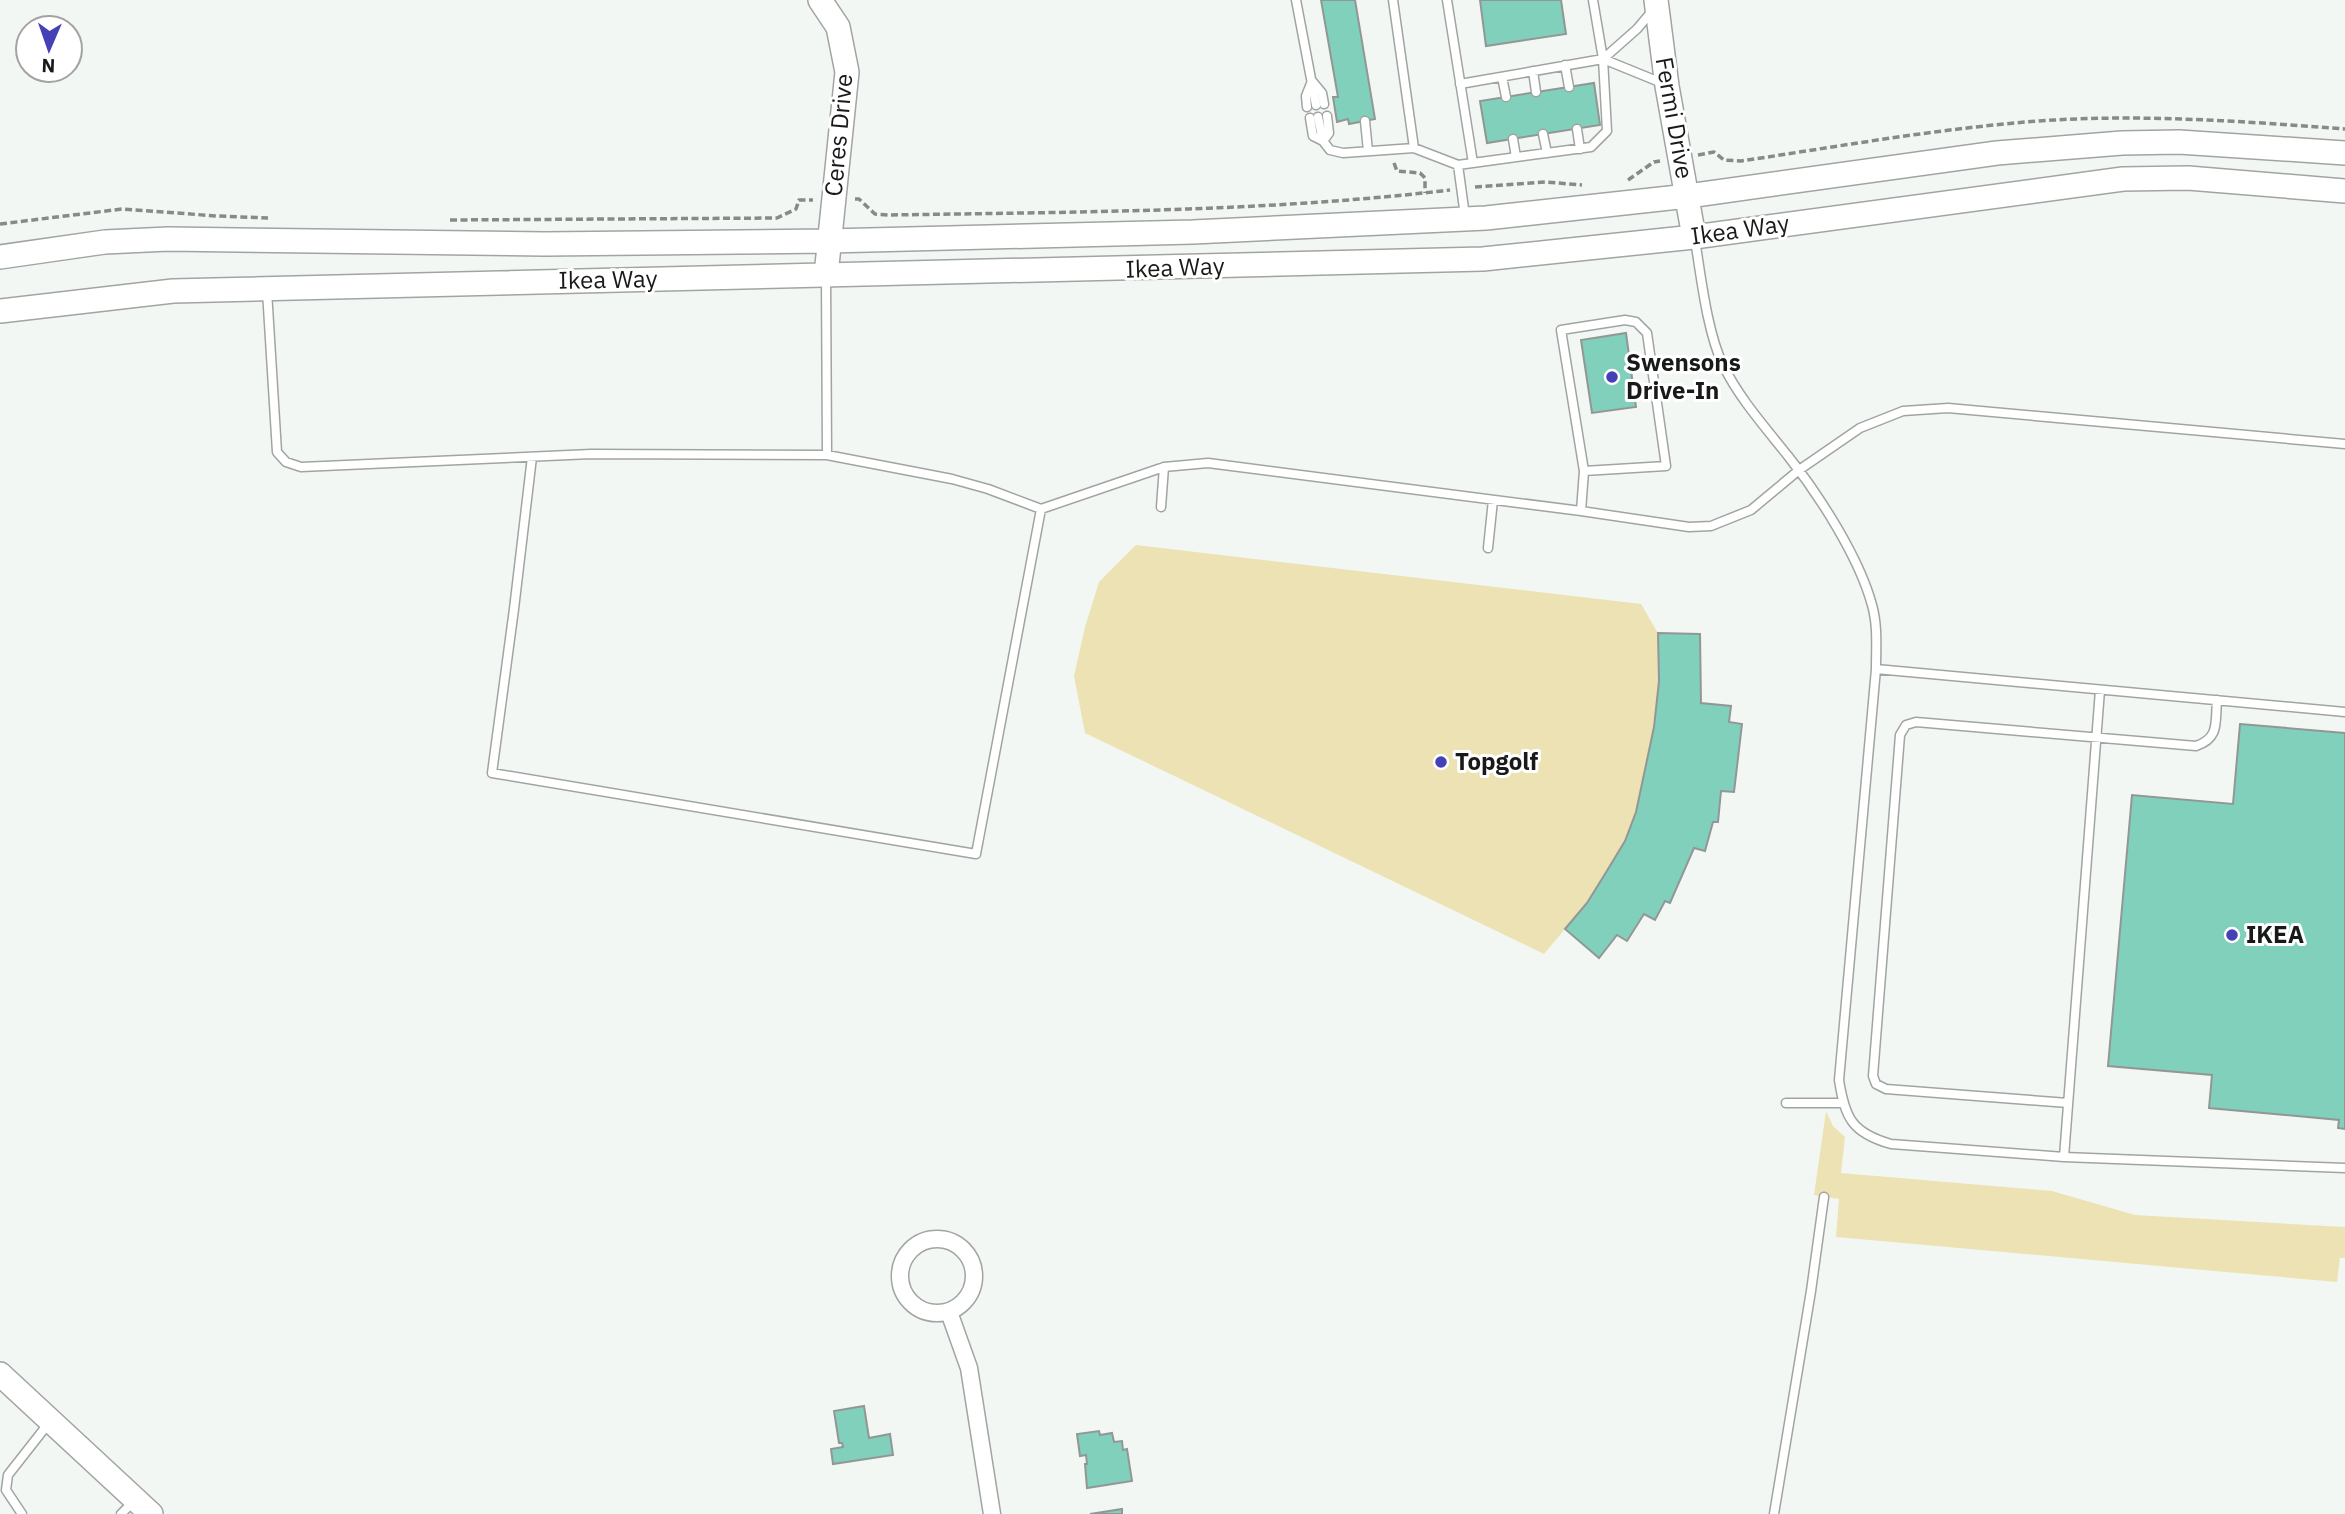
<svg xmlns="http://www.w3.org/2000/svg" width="2345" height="1514" viewBox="0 0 2345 1514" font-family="'IBM Plex Sans',sans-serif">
  <rect width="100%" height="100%" fill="#f3f7f3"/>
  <path fill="#ece2b4" d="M 1136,545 L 1641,604 L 1658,633 L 1700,634 L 1701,703 L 1731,706 L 1729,722 L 1742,724 L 1734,792 L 1721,792 L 1718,822 L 1713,822 L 1705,851 L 1694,848 L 1670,903 L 1665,901 L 1655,920 L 1644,915 L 1627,941 L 1617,935 L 1599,958 L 1565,929 L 1544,954 L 1085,733 L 1074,676 L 1085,627 L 1099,582 Z
    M 1826,1111 L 1833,1126 L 1845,1137 L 1841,1173 L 2052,1191 L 2135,1215 L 2345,1227 L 2345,1258 L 2340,1258 L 2337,1282 L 1836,1237 L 1839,1199 L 1814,1195 Z"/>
  <path fill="#80d0bb" stroke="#929796" stroke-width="2" d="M 1321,0 L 1355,0 L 1375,119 L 1349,124 L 1348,119 L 1337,122 L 1333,97 L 1338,97 Z
    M 1480,0 L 1561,0 L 1566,34 L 1486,46 Z
    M 1594,83 L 1600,125 L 1487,143 L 1480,101 Z
    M 1626,333 L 1636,407 L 1592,413 L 1581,340 Z
    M 1658,633 L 1700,634 L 1701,703 L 1731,706 L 1729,722 L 1742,724 L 1734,792 L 1721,791 L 1718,822 L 1713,822 L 1705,851 L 1694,848 L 1670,903 L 1665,901 L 1655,920 L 1644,914 L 1627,941 L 1617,935 L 1599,958 L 1565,929 L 1587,903 L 1605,874 L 1625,841 L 1636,812 L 1654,727 L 1659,681 Z
    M 2240,724 L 2345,733 L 2345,1129 L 2338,1128 L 2339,1120 L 2209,1108 L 2212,1075 L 2108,1066 L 2132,795 L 2233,804 Z
    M 864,1406 L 869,1438 L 890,1434 L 893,1455 L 833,1464 L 831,1449 L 843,1447 L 842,1443 L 839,1443 L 834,1411 Z
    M 1099,1431 L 1100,1435 L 1112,1433 L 1114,1442 L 1122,1441 L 1123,1450 L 1127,1449 L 1132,1481 L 1087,1488 L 1085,1464 L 1087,1464 L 1086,1455 L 1080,1456 L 1077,1434 Z
    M 1122,1509 L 1122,1514 L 1090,1514 Z"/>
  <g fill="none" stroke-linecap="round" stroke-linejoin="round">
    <g stroke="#a1a5a1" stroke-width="11">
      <path id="lane" d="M 1296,0 L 1316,105
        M 1393,0 L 1414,148 L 1458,165
        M 1447,0 L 1473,163
        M 1603,59 L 1637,29 L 1653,10
        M 1565,65 L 1569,87
        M 1533,71 L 1536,92
        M 1502,77 L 1506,97
        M 1460,84 L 1603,59 L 1662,83
        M 1307,107 L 1306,96 L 1312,81 L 1322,93 L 1324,104
        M 1318,117 L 1323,141 L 1330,150 L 1343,153 L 1414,148
        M 1310,118 L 1313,136 L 1323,141 L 1329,133 L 1327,116
        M 1365,121 L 1368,151
        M 1577,129 L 1580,149
        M 1543,134 L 1547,153
        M 1513,139 L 1516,157
        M 1465,216 L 1458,165 L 1591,147 L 1607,131 L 1603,59 L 1593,0
        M 1695,240 C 1701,276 1707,332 1723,365 C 1739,398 1765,427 1788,456 C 1819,495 1859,557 1872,605 C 1878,626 1876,648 1876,669 L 2345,712
        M 826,276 L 827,455
        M 267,291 L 277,452 L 286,462 L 301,467 L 591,454 L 827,455 L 952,479 L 988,489 L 1041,509 L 1164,467
        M 532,457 L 514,609 L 492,773 L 976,854 L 1041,509
        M 1161,507 L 1164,467 L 1208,463 L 1581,511 L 1689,527 L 1711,526 L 1751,510 L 1799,470 L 1860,428 L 1903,411 L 1948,408 L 2345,444
        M 1581,511 L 1584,471 L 1666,466 L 1647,333 L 1636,322 L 1625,320 L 1561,330 L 1584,471
        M 1488,548 L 1493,500
        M 1876,669 L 1839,1080 C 1845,1118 1852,1133 1891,1144 L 2064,1157 L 2100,690
        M 1786,1103 L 1842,1103
        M 2068,1103 L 1886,1089 L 1876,1084 L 1873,1076 L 1900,735 L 1906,725 L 1916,722 L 2196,746 C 2220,738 2215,722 2217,700
        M 2064,1157 L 2345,1168
        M 22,1514 L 6,1490 L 8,1475 L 48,1424
        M 121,1514 L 133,1502
        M 1774,1514 L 1811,1291 L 1824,1197"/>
    </g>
    <g stroke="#a1a5a1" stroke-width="19">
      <path id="street" d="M900 1276a37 37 0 1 1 74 0a37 37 0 1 1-74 0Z
        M 949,1312 L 969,1368 L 992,1514"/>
    </g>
    <g stroke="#a1a5a1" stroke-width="26">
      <path id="secondary" d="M 820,0 L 838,27 L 847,72 L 826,275
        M 1656,0 L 1667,86 L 1694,237
        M 0,257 L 105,242 L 168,239 L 545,244 L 829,241 L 1193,232 L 1486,218 L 1688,196 L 1997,153 L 2122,143 L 2179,142 L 2345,153
        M 0,311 L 173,291 L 1483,259 L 1694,237 L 2123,179 L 2188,178 L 2345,191
        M 0,1374 L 151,1514"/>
    </g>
    <path stroke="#878a88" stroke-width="3.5" stroke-dasharray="7 3.5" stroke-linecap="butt" d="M 1698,155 L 1714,152 L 1724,160 L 1741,161 C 1835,147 1930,130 2026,122 C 2132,113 2239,121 2345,129
      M 1394,163 L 1397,171 L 1420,173 L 1425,178 L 1425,193
      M 1628,180 L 1654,162 L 1660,161
      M 1475,187 L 1545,182 L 1582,185
      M 855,199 L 859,199 L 875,214 L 889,215 C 1075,212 1264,212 1450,190
      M 450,220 L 777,218 L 796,209 L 799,200 L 813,200
      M 0,224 L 122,209 L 217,216 L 268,218"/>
    <use href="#lane" stroke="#fff" stroke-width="8"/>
    <use href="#street" stroke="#fff" stroke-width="16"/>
    <use href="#secondary" stroke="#fff" stroke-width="23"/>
  </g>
  <g fill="#4440b5" stroke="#fff" stroke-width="2.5">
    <circle cx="1612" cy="377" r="7"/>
    <circle cx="1441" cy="762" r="7"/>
    <circle cx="2232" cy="935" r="7"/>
  </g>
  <g text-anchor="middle" stroke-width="6" stroke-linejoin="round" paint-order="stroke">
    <g font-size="24" fill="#181a19" stroke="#fff">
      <text transform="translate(1674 118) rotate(80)" y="8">Fermi Drive</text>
      <text transform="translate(839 135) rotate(-85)" y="8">Ceres Drive</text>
      <text transform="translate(1740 230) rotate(-8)" y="8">Ikea Way</text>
      <text transform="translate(1175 268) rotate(-2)" y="8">Ikea Way</text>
      <text transform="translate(608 280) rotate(-1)" y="8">Ikea Way</text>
    </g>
    <g font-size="24" font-weight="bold" fill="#181a19" stroke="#fff" text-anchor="start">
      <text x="1626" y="371">Swensons<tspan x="1626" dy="28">Drive-In</tspan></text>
      <text x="1455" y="770">Topgolf</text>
      <text x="2246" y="943">IKEA</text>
    </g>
  </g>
  <g transform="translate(49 49) rotate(182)"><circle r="33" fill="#ffffff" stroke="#a3a3a3" stroke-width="2"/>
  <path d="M0-5L12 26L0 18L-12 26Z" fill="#4440b5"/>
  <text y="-10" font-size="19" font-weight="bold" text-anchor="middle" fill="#181a19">N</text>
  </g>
</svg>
